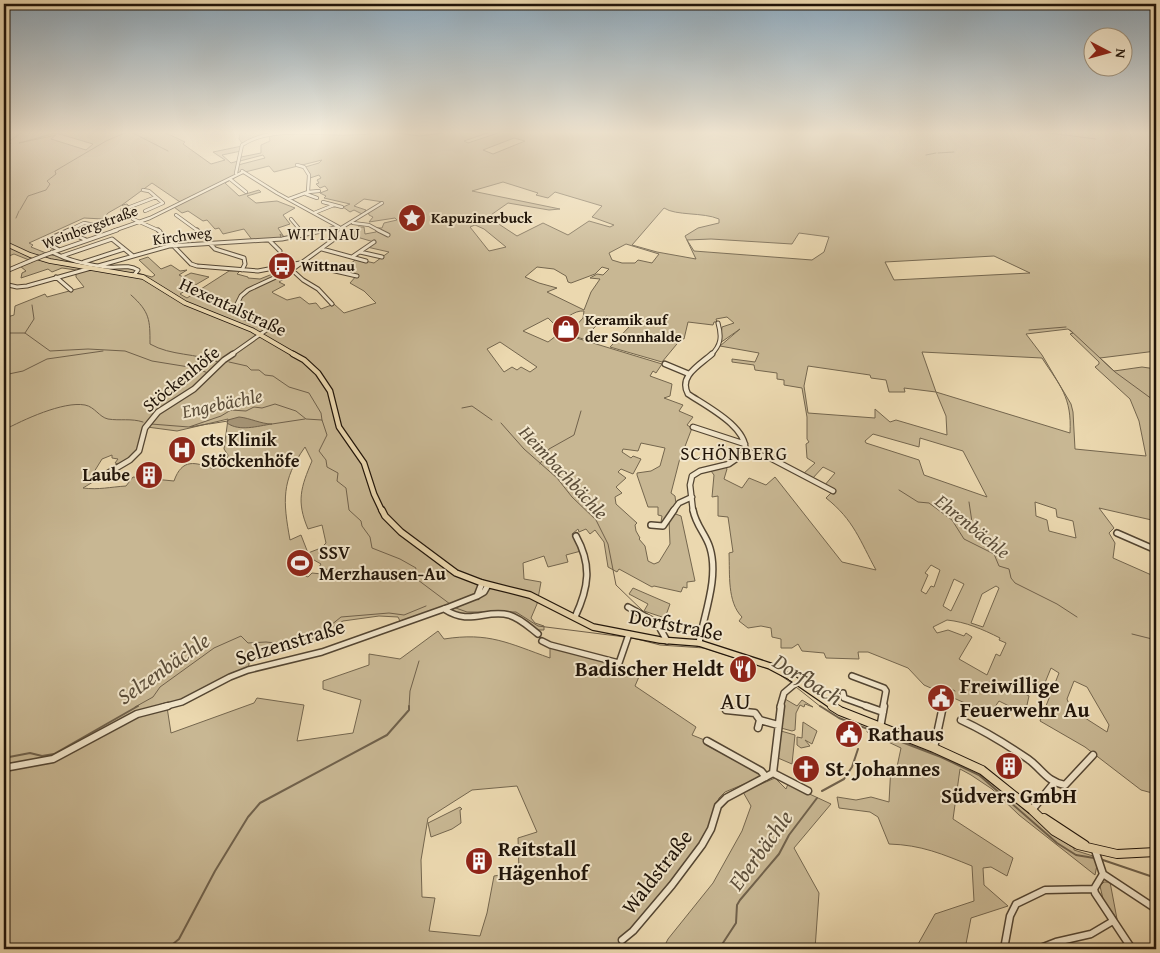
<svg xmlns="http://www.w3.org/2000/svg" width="1160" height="953" viewBox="0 0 1160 953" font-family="'Gentium Book Plus',serif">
  <rect width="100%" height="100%" fill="#ebd8af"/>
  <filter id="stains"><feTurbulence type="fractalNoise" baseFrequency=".004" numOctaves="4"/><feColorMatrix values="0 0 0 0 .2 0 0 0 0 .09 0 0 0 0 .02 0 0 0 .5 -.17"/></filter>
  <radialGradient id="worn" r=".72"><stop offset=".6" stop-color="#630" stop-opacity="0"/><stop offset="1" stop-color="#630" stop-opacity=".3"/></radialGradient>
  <path fill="#c8b793" stroke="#74664e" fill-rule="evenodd" d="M 4,132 L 164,132 L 185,142 L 183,144 L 211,164 L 225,160 L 213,152 L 242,146 L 241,151 L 222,155 L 231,163 L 238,161 L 238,165 L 265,158 L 263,155 L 240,161 L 241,157 L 261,153 L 261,145 L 270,141 L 269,135 L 253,138 L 242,143 L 239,139 L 240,132 L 490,132 L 464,141 L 468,143 L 498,133 L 496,132 L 1156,132 L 1156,351 L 1100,358 L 1114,371 L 1142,367 L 1156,369 L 1156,521 L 1099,508 L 1114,528 L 1109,533 L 1115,543 L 1113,558 L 1156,577 L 1156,794 L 1141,790 L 1085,747 L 1040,721 L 1059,673 L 1051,668 L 1040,695 L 1034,692 L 1035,688 L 1022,682 L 1020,691 L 1029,696 L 1025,714 L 999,701 L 990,714 L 924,685 L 908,668 L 868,652 L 858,652 L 859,659 L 826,658 L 824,653 L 802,651 L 798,644 L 792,648 L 781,648 L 781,639 L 772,637 L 771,628 L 761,626 L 748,628 L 739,621 L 742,617 C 727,602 730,574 729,553 L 733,552 L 728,517 L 718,516 L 718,496 L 712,497 L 714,475 L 711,471 L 726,467 L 727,469 L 724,479 L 742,488 L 749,478 L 766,485 L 775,477 L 842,562 L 876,570 C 860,541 854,520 826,498 L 833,491 L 824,486 L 835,473 L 823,467 L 812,479 L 802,475 L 815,463 L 807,458 L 806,444 L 809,442 L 807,439 L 807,417 L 802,388 L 784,385 L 784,380 L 777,379 L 777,373 L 755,370 L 754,365 L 732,362 L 732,359 L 755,362 L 759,353 L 720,346 L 740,329 L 720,343 L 722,327 L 734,323 L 727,317 L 716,319 L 717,322 L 714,322 L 713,325 L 688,322 L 684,339 L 681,339 L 662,362 L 610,347 L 630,326 L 606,316 L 583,339 L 571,335 L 573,329 L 583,318 L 584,311 C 574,310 563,320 557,327 L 548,318 L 523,331 L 548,342 L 560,333 L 662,364 L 656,373 L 653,371 L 650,376 L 672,384 L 670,396 L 664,398 L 683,405 L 679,411 L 693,417 L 687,425 L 692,428 L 684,449 L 692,453 L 687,460 L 680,458 L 671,493 L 675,496 L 676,504 L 664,522 L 661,522 L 662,516 L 658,515 L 658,507 L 648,507 L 637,475 L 637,473 L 651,471 L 660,466 L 665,448 L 641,443 L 638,451 L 623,449 L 622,452 L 631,458 L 633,456 L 641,459 L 633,474 L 621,469 L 618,472 L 626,478 L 616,487 L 622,493 L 615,497 L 616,504 L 637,523 L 635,525 L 636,531 L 640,538 L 639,539 L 645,546 L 648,561 L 654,564 L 659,562 L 670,544 L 669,520 L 673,513 L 681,516 L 695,581 L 687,582 L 687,588 L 683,587 L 681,592 L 654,586 L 652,587 L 619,569 L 617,572 L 608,567 L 604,542 L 595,530 L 590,534 L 586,529 L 579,532 L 578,529 L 572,534 L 581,551 L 566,555 L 568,562 L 548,567 L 544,556 L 523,563 L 524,579 L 541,582 L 537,604 L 531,618 L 535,623 L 544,626 L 544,630 L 538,630 C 531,626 523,617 514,615 C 495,609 460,628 447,606 L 400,621 L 398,617 L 379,616 L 343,621 L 323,633 L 315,641 L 279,649 L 251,651 L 248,670 L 167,707 L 171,733 L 254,703 L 257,698 L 304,705 L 297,741 L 353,733 L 361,700 L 323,689 L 323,681 L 369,665 L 369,654 L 400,659 L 438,631 L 444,639 C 489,632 508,643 550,658 L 550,645 L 619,663 L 641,672 L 635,686 L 696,727 L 692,735 L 707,741 L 706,745 L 758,771 L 761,777 L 725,792 L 719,798 L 705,835 L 687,860 L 687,866 L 633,931 L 614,947 L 615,949 L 4,949 L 4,318 L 14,315 L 15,306 L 45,294 L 47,297 L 84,287 L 76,277 L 76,270 L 62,268 L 52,272 L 48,269 L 21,278 L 22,273 L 26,271 L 20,266 L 48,254 L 103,267 L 133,268 L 136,270 L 134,272 L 152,277 L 155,275 L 139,260 L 148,257 L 161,269 L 171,265 L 180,271 L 187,270 L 179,275 L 183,277 L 191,273 L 209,277 L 180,294 L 187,298 L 229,271 L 240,271 L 237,274 L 248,277 L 248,278 L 260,279 L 275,273 L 284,279 L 279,282 L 285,285 L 272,292 L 273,293 L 287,300 L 300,297 L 309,304 L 316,303 L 321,309 L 334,304 L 344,313 L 376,303 L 364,291 L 350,283 L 357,275 L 351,274 L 355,269 L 347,267 L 356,259 L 374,263 L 389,252 L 367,247 L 374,242 L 350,235 L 358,227 L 364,227 L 365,234 L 376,232 L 377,228 L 382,228 L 384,223 L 397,220 L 395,218 L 369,222 L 373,217 L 369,215 L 368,211 L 383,202 L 364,199 L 354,206 L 366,210 L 362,214 L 354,210 L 350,212 L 343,207 L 350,204 L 324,198 L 326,196 L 320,193 L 328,190 L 325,186 L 320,188 L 316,184 L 319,183 L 317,180 L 321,178 L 319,175 L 310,178 L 310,174 L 305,167 L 319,163 L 322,160 L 274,172 L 269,166 L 245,172 L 225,183 L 239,196 L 259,190 L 261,192 L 247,196 L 256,203 L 277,201 L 295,208 L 283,215 L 290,224 L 278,228 L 284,237 L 280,234 L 281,238 L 253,241 L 244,229 L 223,234 L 219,228 L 215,229 L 207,220 L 203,221 L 188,211 L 182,213 L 174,207 L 180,202 L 152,183 L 122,205 L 127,204 L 129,206 L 124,207 L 122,205 L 108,213 L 103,219 L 84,218 L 29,243 L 33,245 L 31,247 L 46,253 L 29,260 L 14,254 L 4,258 L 4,149 L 11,143 L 4,145 ZM 56,133 L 93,144 L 86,150 L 51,139 L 56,135 L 19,143 ZM 514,138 L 525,141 L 493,154 L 483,150 ZM 503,182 L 538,193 L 536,195 L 548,198 L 555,192 L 602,206 L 592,217 L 614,225 L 610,227 L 589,221 L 568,235 L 543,223 L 517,236 L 488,217 L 508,203 L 549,210 L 560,209 L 472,191 ZM 664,208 C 676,216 703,212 719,219 L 719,223 L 698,228 L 685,236 L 696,259 L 657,252 L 632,245 ZM 475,225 L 484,229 L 506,247 L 489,251 L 470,227 ZM 799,233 L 829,237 L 824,252 L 812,260 L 694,251 L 687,240 L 711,239 L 792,244 ZM 626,244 L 659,254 L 652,263 L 638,260 L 635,263 L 622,263 L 612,260 L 609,253 ZM 994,256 L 1030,273 L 894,280 L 885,262 ZM 537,267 L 554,269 L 566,276 L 568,282 L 571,283 L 595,274 L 602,267 L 609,269 L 603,275 L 597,274 L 590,278 L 600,279 L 591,292 L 584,310 L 547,292 L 557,288 L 539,283 L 525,277 ZM 1068,329 L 1073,333 L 1070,334 L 1099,362 L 1099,364 L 1095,367 L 1130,399 L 1139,421 L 1146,456 L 1075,449 L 1073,412 L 1071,404 L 1042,355 L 1026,334 ZM 500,342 L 537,367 L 530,372 L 521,367 L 517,370 L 512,367 L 504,372 L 487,349 ZM 922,352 L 1042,358 C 1060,386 1072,397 1070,433 L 936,392 ZM 808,366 L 870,375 L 871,378 L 886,380 L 889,392 L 905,392 L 904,388 L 936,392 L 946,416 L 947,435 L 896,420 L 890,422 L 875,409 L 875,418 L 808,413 L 804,386 ZM 228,419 L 224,449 L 228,455 L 227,460 L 214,469 C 195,462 182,458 174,481 L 133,477 L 126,486 C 110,487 99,490 83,488 L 106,474 L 94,472 L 102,459 L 112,455 L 112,458 L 118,459 L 115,463 L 122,465 L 141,448 L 147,427 L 177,431 ZM 873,434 L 919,447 L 920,438 L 963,451 L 987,497 L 924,475 L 919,460 L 866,443 L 865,441 ZM 305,447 L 312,461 C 301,487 296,501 308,529 L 322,525 L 326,543 L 321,548 L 308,553 L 301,535 L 290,540 C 283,501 281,481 305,447 ZM 1035,502 L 1056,509 L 1057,517 L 1073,521 L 1076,538 L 1049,531 L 1047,520 L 1036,516 ZM 314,560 L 321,564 L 319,567 L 321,568 L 339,572 L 323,576 L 322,574 L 312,573 L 308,577 L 290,570 L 294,566 L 306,572 ZM 931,565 L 940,570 L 934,587 L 931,586 L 926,594 L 921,591 L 928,575 L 925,573 ZM 954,579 L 964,584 L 951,611 L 943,606 ZM 996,586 L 999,588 L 983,627 L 971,623 L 982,594 ZM 947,620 C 966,622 982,629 1000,638 L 999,640 L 1006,643 L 1000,656 L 996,654 L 987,675 L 959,659 L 972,637 L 966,633 L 964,636 L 948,630 L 937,633 L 933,627 ZM 1074,681 L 1087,687 L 1109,725 L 1107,732 L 1071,709 L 1067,699 ZM 517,786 L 537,832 L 518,838 L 519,872 L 494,876 L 487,913 L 480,936 L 429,931 L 435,898 L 422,897 L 421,860 L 428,818 L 472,790 Z
    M 633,588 L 670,604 L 665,618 L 644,611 L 648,604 L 629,594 Z
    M 785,699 L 797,706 L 802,700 L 813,707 L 805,704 L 804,707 L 800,705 L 796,713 L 795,730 L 792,731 L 781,728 Z
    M 803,722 L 817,731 L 812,744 L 805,740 L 810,746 L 801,748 L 797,745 L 797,737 L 802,738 Z
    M 868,726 L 934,751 L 981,774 L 1060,839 L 1074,848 L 1074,850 L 1093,856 L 1097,865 L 1095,875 L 1019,815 L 992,789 L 971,775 L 960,769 L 953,819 L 1013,858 L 1007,876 L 991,867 L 983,868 L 984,885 L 1008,906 L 971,918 L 965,949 L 907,949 L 917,946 L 935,914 L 974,901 L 972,866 C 942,854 922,845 889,844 L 878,817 L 870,812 L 839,808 L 837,797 L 856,800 L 871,797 L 889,802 L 891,765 L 897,767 L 901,748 L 867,732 Z
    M 781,731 L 795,735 L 792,764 L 778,758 Z
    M 775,778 L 786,789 L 788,784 L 831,804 L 794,848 L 819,893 L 815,949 L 663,949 L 668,939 L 713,883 L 742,831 L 751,806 L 743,792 Z
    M 460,807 L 462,809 L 460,810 L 461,823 L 452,829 L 431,837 L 428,823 Z
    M 1104,882 L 1110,882 L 1117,919 L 1103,899 L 1100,886 Z"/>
  <path fill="#a69577" stroke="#70614b" d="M 239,417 C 250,418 261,424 272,424 C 257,426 240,432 227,423 L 228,420 Z"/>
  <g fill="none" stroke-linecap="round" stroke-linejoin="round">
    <path stroke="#70614b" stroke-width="1" d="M 131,132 L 168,151
      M 389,132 L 420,136 L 450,132
      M 1041,132 L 1096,139
      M 4,145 L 22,132
      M 938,153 L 954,152
      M 926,155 L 936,153
      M 20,210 L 28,196 L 46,190 L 50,184 L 47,181 L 56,174 L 55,171 L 106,141 L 127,132
      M 16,218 L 19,211
      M 131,295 C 150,312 150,320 150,344 C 171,356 196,353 218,362
      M 1029,330 L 1066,327
      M 1070,330 L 1115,372 L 1156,402
      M 4,333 L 25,333 L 50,351 L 88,349 L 125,351 L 152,361 L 195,368 L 208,373
      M 25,333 L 34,319 L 32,305
      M 229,362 L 247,366 L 251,370 L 259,370 L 265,375 L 273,376 L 289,387 L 309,393 L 321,413 L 322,420
      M 4,375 L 23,371 L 47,359 L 103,351
      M 462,408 L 472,406 L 492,420
      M 501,423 L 524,449 L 557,478 L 572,497 L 596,520 L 608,544 L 616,585 L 646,614
      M 151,424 L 189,427 L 221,416 L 231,410 L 246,411 L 254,407 L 262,408 L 275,404 L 296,411 L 306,419 L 322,420 L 327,435 L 319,451 L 326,460 L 327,467 L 338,473 L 337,481 L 346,488 L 349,510 L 361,521 L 362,526 L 370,537 L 372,548 L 400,559 L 416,568 L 414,577 L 450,604
      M 209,424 L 228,421
      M 272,424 L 305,419
      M 190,427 L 208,424
      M 4,430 C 23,420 63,401 85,405 C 95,407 99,417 108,419 C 120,421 131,418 143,422
      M 540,464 L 549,449 L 574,435 L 581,411
      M 899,490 L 918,502 L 929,503 L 952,520 L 964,539 L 994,554 L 999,566 L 1009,569 L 1011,578 L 1015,583 L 1057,604 L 1077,617
      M 969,502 L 972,522 L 986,536 L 994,554
      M 453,607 L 467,612 L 516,612 L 538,626 L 625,637
      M 660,623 L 668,636
      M 1132,634 L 1156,640
      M 629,637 L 660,645 L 704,648 L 773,670
      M 780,675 L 793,684
      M 946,686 L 955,691
      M 796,687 L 821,707
      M 135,707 L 153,697 L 160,687 L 214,648 L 241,636 L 248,643 L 266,642 L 296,645 L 315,638 L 341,617 L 389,613 L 404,615 L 426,606
      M 409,707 L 410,691 L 419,661"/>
    <path stroke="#70614b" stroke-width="2" d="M 820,706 L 839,718 L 941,757 L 979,775 L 1057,843 L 1076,855 L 1094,858
      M 4,758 L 30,753 L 42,756 L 54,754 L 138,706
      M 822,791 L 844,779 L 852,767 L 858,749
      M 1100,859 L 1156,878
      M 167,949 L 179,939 L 215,871 L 248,817 L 260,803 L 387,735 L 409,710 L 409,706
      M 719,949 L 736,923 L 737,905 L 740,900 L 779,854 L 789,835 L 817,798"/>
    <g stroke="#534532" stroke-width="4">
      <path id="minor-far4" d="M 242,171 L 277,193 L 339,227
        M 236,173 L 242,145 C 275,123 331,138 370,132
        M 230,179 L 246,192
        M 143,190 L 149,191 L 163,203 L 145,211
        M 308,192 L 319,191
        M 306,194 L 317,198
        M 289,199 L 308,192 L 309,175 L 304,167 L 297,165
        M 323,202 L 342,207
        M 122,210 L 156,197
        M 314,213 L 334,205
        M 176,215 L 198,231
        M 133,219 L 160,231
        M 291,219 L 301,231
        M 353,223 L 369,225 L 380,231
        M 341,228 L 382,203
        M 341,228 L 342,231
        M 67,231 L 84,223 L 101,226 L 128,216
        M 113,231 L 150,218 L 243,172
        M 320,231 L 338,227"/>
    </g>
    <g stroke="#534532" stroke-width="5">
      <path id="minor-far3" d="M 158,230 L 191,264 L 197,266 L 258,271 L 300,263 L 357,276
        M 197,230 L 215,249 L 244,258 L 245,264 L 242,270
        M 301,230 L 302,236
        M 378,230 L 388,235
        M 67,231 L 86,240
        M 44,241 L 69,230
        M 44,241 L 59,250
        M 270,241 L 280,251
        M 322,249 L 366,261
        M 52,252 C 69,261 87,265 106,267 C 117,268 129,264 138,270 L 134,275
        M 360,252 L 382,257
        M 45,255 L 117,230
        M 62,256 L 112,239 L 133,256
        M 352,257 L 374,242
        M 84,262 L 124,249
        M 98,266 L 169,246 L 282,239 L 326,230
        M 292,270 L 303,280 L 318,289 L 332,304
        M 4,272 L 30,261
        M 56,277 L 71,290
        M 4,284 L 17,287 L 27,286 L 91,268
        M 231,355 L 272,326 L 244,318 L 237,313 L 237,304 L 241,296 L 248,290 L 293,269 L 337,237 L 342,230
        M 711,355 C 721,345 722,337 718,323"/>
    </g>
    <g stroke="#534532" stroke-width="7">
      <path id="minor-far2" d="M 665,364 L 689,374
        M 693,427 L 745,444
        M 746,451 L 772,459 L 833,491
        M 108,473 L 130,460 L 139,451 L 145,428 L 158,412 L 194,389 L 224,360 L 233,354
        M 673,511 L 679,503 L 692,497
        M 693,511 L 690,485 L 692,476 L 700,471 L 729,464 L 745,453 C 750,428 706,406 688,394 C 678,376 700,365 712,354"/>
    </g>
    <g stroke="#534532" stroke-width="8">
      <path id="minor-far1" d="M 693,510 C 696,526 706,534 710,548 C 719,578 704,614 699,643
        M 651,525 L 663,526 L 674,510
        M 1117,533 L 1156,550
        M 477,596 L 482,583
        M 628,607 L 657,623 L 667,641
        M 444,609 C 470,626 485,609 509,615 C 520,618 529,627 538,634
        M 575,617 C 589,587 592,565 576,536
        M 542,641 L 550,645 L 619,663 L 629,634
        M 852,676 L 884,688 L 886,691 L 883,707
        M 843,693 L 844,698 L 869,707
        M 163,707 L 182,702 L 230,677 L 248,670 L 322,652 L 449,607 L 477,596 L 484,592 L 488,585
        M 780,707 L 784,693 L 797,682
        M 943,707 L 944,703"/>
    </g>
    <g stroke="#534532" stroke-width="9">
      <path id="minor" d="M 866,706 L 883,712
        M 726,710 L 755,713 L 760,720 L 778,725
        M 961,720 C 985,731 1006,744 1028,759 C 1042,769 1047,782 1065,785 L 1093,755
        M 758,728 L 760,720
        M 880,728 L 884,706
        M 707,741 L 761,771 L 766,777
        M 934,748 L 943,706
        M 4,768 L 53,759 L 137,714 L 168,706
        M 773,773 L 808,791
        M 1032,810 L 1054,783
        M 1095,850 L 1103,874
        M 1103,874 L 1094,889 L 1095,893 L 1132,949
        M 1103,874 L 1156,909
        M 622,940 L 633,931 L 672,885 L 702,845 L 711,829 L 718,806 L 726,798 L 773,773 L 781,706
        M 1004,949 L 1010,916 L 1016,904 L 1045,890 L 1094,889
        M 1038,949 L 1056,942 L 1091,934 L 1113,921"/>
    </g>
    <g stroke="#201409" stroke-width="5.5">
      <path id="major-far3" d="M 4,243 L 30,255 L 50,261 L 143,277 L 185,303 L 252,330 L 295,355"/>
    </g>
    <g stroke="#201409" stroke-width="7">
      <path id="major-far2" d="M 293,354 L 304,360 L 318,373 L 330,391 L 339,427 L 364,463 L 374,494 L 382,511"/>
    </g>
    <g stroke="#201409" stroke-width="8">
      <path id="major-far1" d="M 382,510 L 385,516 L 401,532 L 456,573 L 482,583 L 530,595 L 593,627 L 660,640 L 699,643 L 770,666 L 789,676 L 834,707"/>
    </g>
    <g stroke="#201409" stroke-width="10">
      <path id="major" d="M 832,706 L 840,711 L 934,748 L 982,770 L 1032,810 L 1054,831 L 1078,845 L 1117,854 L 1156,852
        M 1044,818 L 1085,845"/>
    </g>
    <use href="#minor-far4" stroke="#f2e6cb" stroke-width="2.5"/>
    <use href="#minor-far3" stroke="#f2e6cb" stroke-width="3"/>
    <use href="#minor-far2" stroke="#f2e6cb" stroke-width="4.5"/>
    <use href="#minor-far1" stroke="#f2e6cb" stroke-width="5"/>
    <use href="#minor" stroke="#f2e6cb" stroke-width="6"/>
    <use href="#major-far3" stroke="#ebd8af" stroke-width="4"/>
    <use href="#major-far2" stroke="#ebd8af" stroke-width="4.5"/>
    <use href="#major-far1" stroke="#ebd8af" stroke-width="5.5"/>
    <use href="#major" stroke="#ebd8af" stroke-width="8"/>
    <g stroke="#534532" stroke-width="5" stroke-linecap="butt">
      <path id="minor-bridge" d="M 30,261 L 45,255"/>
    </g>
    <use href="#minor-bridge" stroke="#f2e6cb" stroke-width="3"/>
  </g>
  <linearGradient id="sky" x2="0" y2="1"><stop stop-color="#8da8bb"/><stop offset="0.5" stop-color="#f6eddb"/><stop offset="1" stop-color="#f6eddb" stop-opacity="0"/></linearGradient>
  <rect width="1160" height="265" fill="url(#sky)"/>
  <defs>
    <g id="sight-disc" transform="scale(1.4375)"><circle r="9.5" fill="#8f2418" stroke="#f2e6cb"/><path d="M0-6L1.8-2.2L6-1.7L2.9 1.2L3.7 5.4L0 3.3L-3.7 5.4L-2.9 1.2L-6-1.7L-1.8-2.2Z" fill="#fff"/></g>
    <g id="bus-disc" transform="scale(1.4375)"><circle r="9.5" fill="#8f2418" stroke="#f2e6cb"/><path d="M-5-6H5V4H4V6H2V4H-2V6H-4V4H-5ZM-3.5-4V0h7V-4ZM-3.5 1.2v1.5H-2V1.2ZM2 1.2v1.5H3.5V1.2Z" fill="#fff"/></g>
    <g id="shop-disc" transform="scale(1.4375)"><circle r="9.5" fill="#8f2418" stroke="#f2e6cb"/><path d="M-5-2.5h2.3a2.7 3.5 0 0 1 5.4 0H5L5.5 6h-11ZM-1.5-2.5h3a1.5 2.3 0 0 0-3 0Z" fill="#fff"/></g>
    <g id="hospital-disc" transform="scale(1.4375)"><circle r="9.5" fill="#8f2418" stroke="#f2e6cb"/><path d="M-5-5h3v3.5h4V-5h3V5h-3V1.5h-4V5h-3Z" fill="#fff"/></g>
    <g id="building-disc" transform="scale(1.4375)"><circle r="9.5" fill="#8f2418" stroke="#f2e6cb"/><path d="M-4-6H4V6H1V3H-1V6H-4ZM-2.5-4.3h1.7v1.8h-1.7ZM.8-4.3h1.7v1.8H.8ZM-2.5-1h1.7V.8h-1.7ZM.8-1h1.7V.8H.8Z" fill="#fff"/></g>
    <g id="stadium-disc" transform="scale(1.4375)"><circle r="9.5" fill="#8f2418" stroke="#f2e6cb"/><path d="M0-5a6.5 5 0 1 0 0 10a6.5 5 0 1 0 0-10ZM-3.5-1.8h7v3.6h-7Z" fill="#fff"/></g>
    <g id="restaurant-disc" transform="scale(1.4375)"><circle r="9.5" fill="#8f2418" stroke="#f2e6cb"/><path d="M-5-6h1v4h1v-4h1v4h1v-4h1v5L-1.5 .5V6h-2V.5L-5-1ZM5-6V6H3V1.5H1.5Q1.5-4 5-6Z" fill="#fff"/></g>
    <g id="civic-disc" transform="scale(1.4375)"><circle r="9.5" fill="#8f2418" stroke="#f2e6cb"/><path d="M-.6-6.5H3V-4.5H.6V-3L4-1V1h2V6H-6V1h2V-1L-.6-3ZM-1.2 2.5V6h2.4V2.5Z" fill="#fff"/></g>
    <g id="church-disc" transform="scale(1.4375)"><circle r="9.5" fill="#8f2418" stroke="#f2e6cb"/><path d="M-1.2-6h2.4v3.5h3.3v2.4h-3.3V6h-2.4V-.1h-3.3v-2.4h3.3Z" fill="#fff"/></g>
  </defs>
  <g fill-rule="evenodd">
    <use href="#sight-disc" x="412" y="218"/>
    <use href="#bus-disc" x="282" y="266"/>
    <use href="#shop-disc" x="566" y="329"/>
    <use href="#hospital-disc" x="182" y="450"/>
    <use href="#building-disc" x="149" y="475"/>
    <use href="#stadium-disc" x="300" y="563"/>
    <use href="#restaurant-disc" x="743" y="669"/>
    <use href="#civic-disc" x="941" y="698"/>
    <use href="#civic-disc" x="849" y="734"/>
    <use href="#building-disc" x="1009" y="766"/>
    <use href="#church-disc" x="806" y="769"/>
    <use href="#building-disc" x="479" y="861"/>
  </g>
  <g text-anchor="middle" stroke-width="4" stroke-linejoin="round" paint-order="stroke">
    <g font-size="15" font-weight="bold" fill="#201409" stroke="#f2e6cb" text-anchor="start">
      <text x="431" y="223">Kapuzinerbuck</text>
      <text x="301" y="271">Wittnau</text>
      <text x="585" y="325">Keramik auf<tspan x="585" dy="17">der Sonnhalde</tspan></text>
    </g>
    <g font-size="15" fill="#201409" stroke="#f2e6cb">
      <text transform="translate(90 227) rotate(-20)" y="5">Weinbergstraße</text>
      <text transform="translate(182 236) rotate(-8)" y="5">Kirchweg</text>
    </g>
    <g font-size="16" letter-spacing="1" fill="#201409" stroke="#f2e6cb">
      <text x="324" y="240">WITTNAU</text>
    </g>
    <g font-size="18" fill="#201409" stroke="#f2e6cb">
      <text transform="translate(233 307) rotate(25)" y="6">Hexentalstraße</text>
      <text transform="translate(181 379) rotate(-39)" y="6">Stöckenhöfe</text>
    </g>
    <g font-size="18" font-weight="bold" fill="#201409" stroke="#f2e6cb" text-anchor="start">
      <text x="201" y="446">cts Klinik<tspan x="201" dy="21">Stöckenhöfe</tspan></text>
      <text x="130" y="481" text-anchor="end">Laube</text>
      <text x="319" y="559">SSV<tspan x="319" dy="21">Merzhausen-Au</tspan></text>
    </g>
    <g font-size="19" font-style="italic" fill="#5c4e3a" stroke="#f2e6cb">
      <text transform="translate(222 403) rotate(-12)" y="7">Engebächle</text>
      <text transform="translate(564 472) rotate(47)" y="7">Heimbachbächle</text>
      <text transform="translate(973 526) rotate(39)" y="7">Ehrenbächle</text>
    </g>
    <g font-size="19" letter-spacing="1" fill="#201409" stroke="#f2e6cb">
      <text x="734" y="460">SCHÖNBERG</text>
    </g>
    <g font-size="21" fill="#201409" stroke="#f2e6cb">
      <text transform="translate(676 625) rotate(11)" y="7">Dorfstraße</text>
      <text transform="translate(290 642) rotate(-17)" y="7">Selzenstraße</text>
      <text transform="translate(657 872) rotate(-52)" y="7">Waldstraße</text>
    </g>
    <g font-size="21" font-weight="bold" fill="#201409" stroke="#f2e6cb" text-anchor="start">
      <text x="724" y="676" text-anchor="end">Badischer Heldt</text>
      <text x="960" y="693">Freiwillige<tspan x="960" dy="24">Feuerwehr Au</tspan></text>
      <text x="868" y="741">Rathaus</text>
      <text x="825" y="776">St. Johannes</text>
      <text x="1009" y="803" text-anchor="middle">Südvers GmbH</text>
      <text x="498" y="856">Reitstall<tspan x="498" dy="24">Hägenhof</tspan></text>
    </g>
    <g font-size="22" font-style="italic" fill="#5c4e3a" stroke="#f2e6cb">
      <text transform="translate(163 668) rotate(-35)" y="8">Selzenbächle</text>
      <text transform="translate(808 679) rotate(32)" y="8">Dorfbach</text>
      <text transform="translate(760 850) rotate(-54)" y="8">Eberbächle</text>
    </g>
    <g font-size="24" letter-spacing="1" fill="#201409" stroke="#f2e6cb">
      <text x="736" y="709">AU</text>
    </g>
  </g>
  <rect width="1160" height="953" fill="none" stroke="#ebd8af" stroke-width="20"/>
  <rect x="5" y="5" width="1150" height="943" fill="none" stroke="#201409" stroke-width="2.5"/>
  <rect x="10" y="10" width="1140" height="933" fill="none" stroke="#201409"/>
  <g transform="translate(1108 52) rotate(96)"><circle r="24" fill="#f2e6cb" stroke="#9e927d"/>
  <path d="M0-4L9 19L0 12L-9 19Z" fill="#8f2418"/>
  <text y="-8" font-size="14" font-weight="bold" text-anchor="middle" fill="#201409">N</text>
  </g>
  <rect width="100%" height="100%" filter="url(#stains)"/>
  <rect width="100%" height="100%" fill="url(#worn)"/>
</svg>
